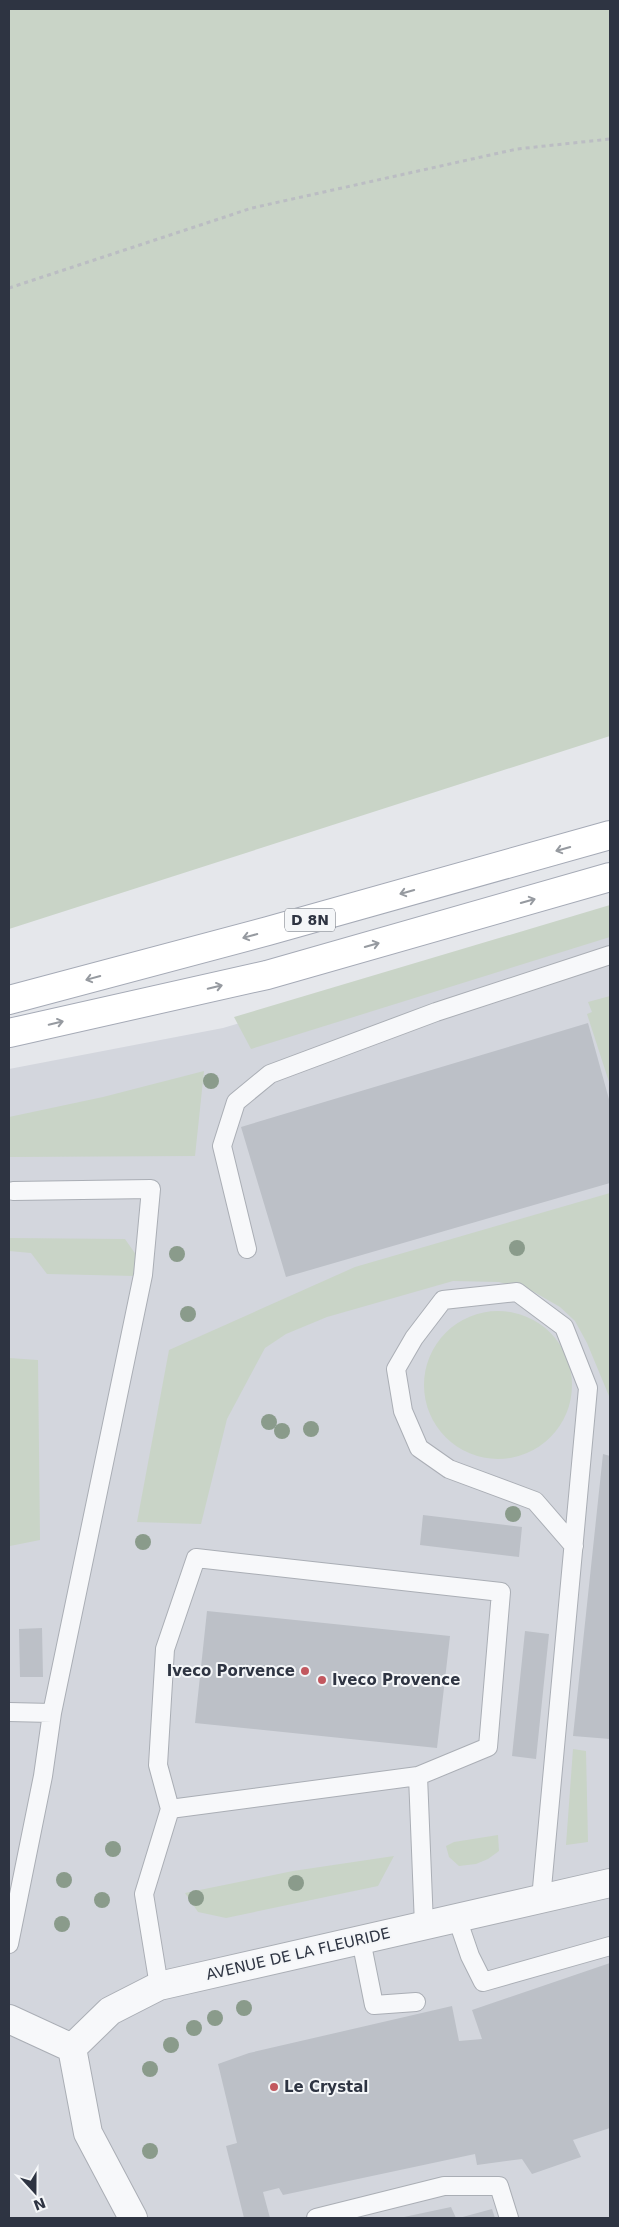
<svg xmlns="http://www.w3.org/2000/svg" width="619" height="2227" viewBox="0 0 619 2227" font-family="'DejaVu Sans',sans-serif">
  <rect width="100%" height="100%" fill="#e5e7eb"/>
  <path fill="#d3d6dd" d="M 610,915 L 610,2218 L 9,2218 L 9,1069 L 223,1028 Z"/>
  <path fill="#c9d4c7" d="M 9,9 L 610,9 L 610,736 L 9,929 Z
    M 610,905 L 610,937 L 251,1049 L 234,1017 Z
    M 610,996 L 610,1085 L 587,1014 L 592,1012 L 588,1002 Z
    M 204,1071 L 195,1156 L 9,1157 L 9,1117 L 103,1097 Z
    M 610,1193 L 609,1396 L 587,1343 L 575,1321 L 560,1307 L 534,1292 L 499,1282 L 453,1281 L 327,1317 L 286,1334 L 265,1348 L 227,1419 L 201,1524 L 137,1522 L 169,1350 L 355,1267 Z
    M 9,1238 L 125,1239 L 139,1259 L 135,1276 L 47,1274 L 31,1253 L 9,1251 Z
    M424 1385a74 74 0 1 1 148 0a74 74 0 1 1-148 0Z
    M 9,1358 L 38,1360 L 40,1540 L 10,1546 Z
    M 573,1749 L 586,1751 L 588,1842 L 566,1845 Z
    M 498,1835 L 499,1851 L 488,1859 L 476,1864 L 459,1866 L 449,1857 L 446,1846 L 454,1842 Z
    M 394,1856 L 378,1886 L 226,1918 L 198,1912 L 185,1893 L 293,1871 Z"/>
  <path fill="#bcc0c7" d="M 588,1023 L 610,1103 L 610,1183 L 286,1277 L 241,1127 Z
    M 603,1454 L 610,1456 L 610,1739 L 573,1736 Z
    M 423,1515 L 522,1527 L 519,1557 L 420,1545 Z
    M 207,1611 L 450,1636 L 437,1748 L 195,1723 Z
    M 42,1628 L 43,1677 L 20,1677 L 19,1629 Z
    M 525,1631 L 549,1634 L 536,1759 L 512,1756 Z
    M 610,1963 L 610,2128 L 573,2140 L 581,2157 L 532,2174 L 522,2159 L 477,2165 L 475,2154 L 283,2195 L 279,2188 L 263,2192 L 270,2218 L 244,2218 L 226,2146 L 237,2143 L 218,2064 L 249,2053 L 452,2006 L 459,2041 L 482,2039 L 472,2010 Z
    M 451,2207 L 456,2218 L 405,2218 L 404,2217 Z
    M 492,2209 L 495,2218 L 459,2218 Z"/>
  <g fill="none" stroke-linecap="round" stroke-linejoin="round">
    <g stroke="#aaaeb5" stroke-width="20">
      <path id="lane" d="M 13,1191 L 151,1189 L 143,1275 L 52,1713
        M 247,1249 L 222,1146 L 236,1102 L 270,1074 L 436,1012 L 610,955
        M 9,1712 L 52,1713 L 43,1776 L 9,1944
        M 418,1776 L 488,1747 L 501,1592 L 196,1558 L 165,1649 L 158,1765 L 170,1809 L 418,1776 L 424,1925
        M 541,1899 L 588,1388 L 564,1327 L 517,1292 L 443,1300 L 414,1338 L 396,1369 L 403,1411 L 419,1448 L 449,1469 L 535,1501 L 574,1546
        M 457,1918 L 470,1956 L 483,1982 L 610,1946
        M 361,1940 L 374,2005 L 416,2002
        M 159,1986 L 144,1894 L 170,1809
        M 316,2218 L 444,2186 L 499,2186 L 509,2218"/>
    </g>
    <g stroke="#aaaeb5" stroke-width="30">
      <path id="street" d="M 9,2019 L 72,2048
        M 72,2048 L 110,2011 L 159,1986 L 610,1883
        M 72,2048 L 88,2133 L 133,2218"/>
    </g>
    <g stroke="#a5aab6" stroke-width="30">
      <path id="primary" d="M 9,1000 L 268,931 L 610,835
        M 9,1033 L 267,975 L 610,877"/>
    </g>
    <path stroke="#bbbdc3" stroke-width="3" stroke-dasharray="4 4" stroke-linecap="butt" d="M 9,288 L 252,208 L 517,149 L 610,139"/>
    <use href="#lane" stroke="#f7f8fa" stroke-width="18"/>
    <use href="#street" stroke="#f7f8fa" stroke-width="28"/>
    <use href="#primary" stroke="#fff" stroke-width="28"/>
  </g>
  <g fill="#8a9b8b">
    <circle cx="211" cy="1081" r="8"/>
    <circle cx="517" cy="1248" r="8"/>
    <circle cx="177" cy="1254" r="8"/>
    <circle cx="188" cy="1314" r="8"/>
    <circle cx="269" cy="1422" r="8"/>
    <circle cx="311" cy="1429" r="8"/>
    <circle cx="282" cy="1431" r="8"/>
    <circle cx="513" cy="1514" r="8"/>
    <circle cx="143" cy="1542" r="8"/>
    <circle cx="113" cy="1849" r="8"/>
    <circle cx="64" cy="1880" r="8"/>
    <circle cx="296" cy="1883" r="8"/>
    <circle cx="196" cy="1898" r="8"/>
    <circle cx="102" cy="1900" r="8"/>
    <circle cx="62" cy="1924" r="8"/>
    <circle cx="244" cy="2008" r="8"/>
    <circle cx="215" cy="2018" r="8"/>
    <circle cx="194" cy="2028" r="8"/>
    <circle cx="171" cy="2045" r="8"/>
    <circle cx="150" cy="2069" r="8"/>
    <circle cx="150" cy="2151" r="8"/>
  </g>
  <defs><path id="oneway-shaft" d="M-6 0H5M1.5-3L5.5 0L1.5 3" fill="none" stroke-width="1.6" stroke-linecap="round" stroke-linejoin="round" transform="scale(1.25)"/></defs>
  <g stroke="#969aa0">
    <use href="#oneway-shaft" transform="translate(563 849) rotate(164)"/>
    <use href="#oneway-shaft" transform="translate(407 892) rotate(164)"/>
    <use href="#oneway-shaft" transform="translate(528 901) rotate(-16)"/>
    <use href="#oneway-shaft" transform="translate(250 936) rotate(165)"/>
    <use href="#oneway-shaft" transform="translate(372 945) rotate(-16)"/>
    <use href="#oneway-shaft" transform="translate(93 978) rotate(165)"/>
    <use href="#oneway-shaft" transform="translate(215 987) rotate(-13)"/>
    <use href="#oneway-shaft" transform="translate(56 1023) rotate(-13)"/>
  </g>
  <g fill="#c2585f" stroke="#f4f6f8" stroke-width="2">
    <circle cx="305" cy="1671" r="5"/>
    <circle cx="322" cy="1680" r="5"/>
    <circle cx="274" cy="2087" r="5"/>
  </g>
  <g text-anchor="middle" stroke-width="4" stroke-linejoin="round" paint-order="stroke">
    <rect fill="#f4f6f8" stroke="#696e79" stroke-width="1" x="285" y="908.5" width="50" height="23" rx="4"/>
    <g font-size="14" font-weight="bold" fill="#2e3442">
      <text x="310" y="925">D 8N</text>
    </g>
    <g font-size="15" font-weight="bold" fill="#2e3442" stroke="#f4f6f8" text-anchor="start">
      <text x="295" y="1676" text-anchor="end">Iveco Porvence</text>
      <text x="332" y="1685">Iveco Provence</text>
      <text x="284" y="2092">Le Crystal</text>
    </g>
    <g font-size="15" fill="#2e3442" stroke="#f4f6f8">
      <text transform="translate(298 1954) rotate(-13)" y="5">AVENUE DE LA FLEURIDE</text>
    </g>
  </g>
  <rect width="619" height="2227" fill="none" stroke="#2e3442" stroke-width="20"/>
  <g transform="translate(35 2192) rotate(159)" stroke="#f4f6f8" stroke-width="4" paint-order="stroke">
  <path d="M0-4L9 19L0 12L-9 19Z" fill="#2e3442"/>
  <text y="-8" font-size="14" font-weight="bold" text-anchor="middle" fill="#2e3442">N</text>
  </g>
</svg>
